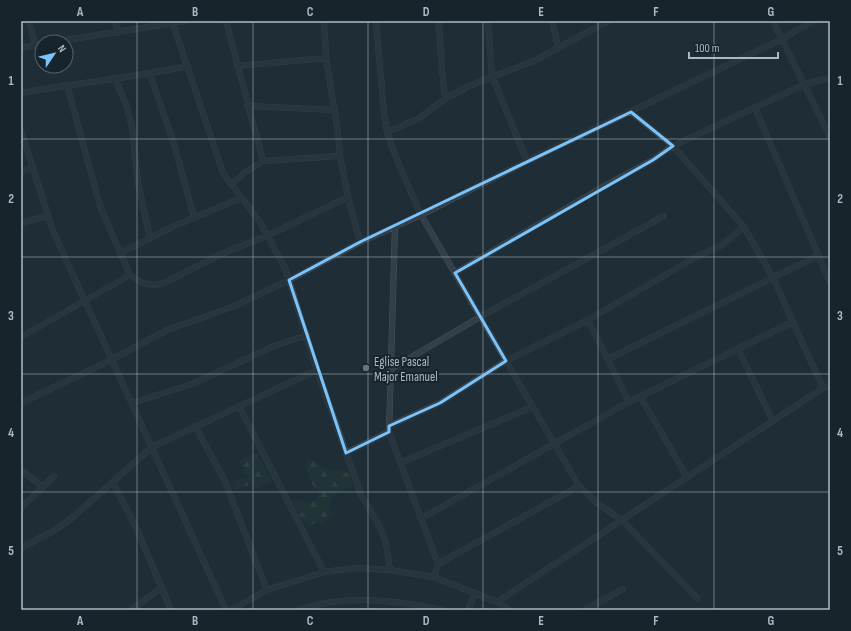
<svg xmlns="http://www.w3.org/2000/svg" width="851" height="631" viewBox="0 0 851 631" font-family="'Sofia Sans Condensed',sans-serif">
  <defs>
    <pattern id="forest-firs" width="22" height="20" patternUnits="userSpaceOnUse"><rect width="22" height="20" fill="#223a38"/><path d="M5 1l3.5 6h-7zM16 11l3.5 6h-7z" fill="#3f5453"/></pattern>
  </defs>
  <rect width="100%" height="100%" fill="#1f2d37"/>
  <path fill="url(#forest-firs)" d="M 256,453 L 272,481 L 253,490 L 239,461 Z
    M 310,459 L 330,470 L 343,470 L 350,474 L 353,485 L 331,498 L 328,509 L 335,514 L 320,525 L 319,521 L 309,526 L 300,517 L 292,498 L 310,504 L 318,498 L 319,494 C 311,483 306,474 306,460 Z
    M 246,477 L 249,485 L 234,490 L 231,482 Z"/>
  <g fill="none" stroke-linecap="round" stroke-linejoin="round">
    <g stroke="#505d66" stroke-width="6">
      <path id="street" d="M 29,21 L 35,45
        M 115,21 L 118,33
        M 172,21 L 223,173 L 260,222 L 285,268 L 317,370 L 361,495 L 379,525 L 386,542 L 390,570
        M 226,21 L 263,161
        M 324,21 L 326,58 L 338,132 L 340,156 L 348,197 L 360,242
        M 376,21 L 384,113 L 387,132 L 397,160 L 421,215 L 579,486 L 597,503 L 622,520 L 697,598
        M 439,21 L 441,60 L 445,99
        M 488,21 L 492,76 L 527,161
        M 552,21 L 558,47
        M 773,21 L 830,137
        M 53,42 L 187,21
        M 21,48 L 42,44
        M 237,66 L 326,58
        M 150,74 L 174,144 L 194,217
        M 115,78 L 126,104 L 132,127 L 138,183 L 150,238
        M 67,85 L 100,206 L 130,275 L 142,283 L 155,285 L 164,283 L 221,254 L 269,235 L 348,197
        M 21,93 C 76,83 133,78 187,66
        M 247,106 L 335,110
        M 755,108 L 830,282
        M 631,112 L 673,146 L 744,227 L 773,278 L 823,388
        M 21,131 L 53,231 L 226,610
        M 387,132 L 418,119 L 445,99 L 469,86 L 536,60 L 608,21
        M 21,171 L 33,168
        M 231,185 L 244,173 L 263,161 L 340,156
        M 21,223 L 47,216
        M 395,226 L 389,432 L 438,564 L 434,577
        M 121,253 L 172,227 L 241,198
        M 455,273 L 601,188 L 653,160 L 673,146 L 805,84 L 830,78
        M 588,320 L 629,402
        M 21,337 L 130,275
        M 738,349 L 773,421
        M 608,359 L 819,255
        M 391,369 L 480,317 L 664,216
        M 640,396 L 687,477
        M 21,403 L 111,360 L 167,330 L 232,307 L 289,280 L 360,242 L 421,215 L 527,161 L 782,39 L 813,21
        M 132,403 L 192,384 L 274,346 L 307,335
        M 239,406 L 324,572
        M 195,426 L 224,479 L 267,590
        M 389,426 L 440,403 L 506,361 L 588,320 L 698,256 L 722,245 L 744,227
        M 346,453 L 389,432
        M 400,463 L 532,407
        M 21,470 L 42,486
        M 113,483 L 136,527 L 171,610
        M 21,508 L 54,476
        M 422,518 L 629,402 L 793,322
        M 21,548 L 55,530 L 72,518 L 152,447 L 317,370
        M 438,564 L 579,486
        M 497,602 L 823,388 L 830,386
        M 131,610 L 161,588
        M 231,610 L 267,590 L 324,572 L 356,568 L 390,570 L 434,577 L 497,602 L 509,610
        M 299,610 C 342,594 398,600 441,610
        M 468,610 L 475,594
        M 585,610 L 623,589"/>
    </g>
    <use href="#street" stroke="#323f48" stroke-width="5.5"/>
  </g>
  <path d="M0 0H851V631H0ZM 631,112 L 673,146 L 653,160 L 455,273 L 506,361 L 440,403 L 389,426 L 389,432 L 346,453 L 289,280 L 360,242 Z" fill="#1f2d37" fill-opacity=".55" fill-rule="evenodd"/>
  <path fill="none" stroke="#7bc3fb" stroke-width="3" stroke-linejoin="round" d="M 631,112 L 673,146 L 653,160 L 455,273 L 506,361 L 440,403 L 389,426 L 389,432 L 346,453 L 289,280 L 360,242 Z"/>
  <path fill="none" stroke="#acbac5" stroke-width="1" stroke-opacity="0.55" d="M 137,21 L 137,610M 253,21 L 253,610M 368,21 L 368,610M 483,21 L 483,610M 598,21 L 598,610M 714,21 L 714,610M 21,139 L 830,139M 21,257 L 830,257M 21,374 L 830,374M 21,492 L 830,492"/>
  <circle fill="#6b7280" stroke="#18242c" stroke-width="1.5" cx="366" cy="368" r="4"/>
  <g text-anchor="middle" stroke-width="4" stroke-linejoin="round" paint-order="stroke">
    <g font-size="13" fill="#acbac5" stroke="#18242c" text-anchor="start">
      <text x="374" y="366">Eglise Pascal<tspan x="374" dy="15">Major Emanuel</tspan></text>
    </g>
  </g>
  <rect width="851" height="631" fill="none" stroke="#18242c" stroke-width="44"/>
  <g transform="translate(54 54) rotate(55)"><circle r="19" fill="#18242c" stroke="#536069"/>
  <path d="M0-3L7 15L0 10L-7 15Z" fill="#7bc3fb"/>
  <text y="-6" font-size="11" font-weight="bold" text-anchor="middle" fill="#acbac5">N</text>
  </g>
  <path d="M689 52v6h89v-6" fill="none" stroke="#acbac5" stroke-width="2"/>
  <text x="695" y="52" font-size="12" fill="#acbac5" stroke="#18242c" stroke-width="3" paint-order="stroke">100 m</text>
  <rect x="22" y="22" width="807" height="587" fill="none" stroke="#acbac5" stroke-width="1.5"/>
  <g font-size="13" text-anchor="middle" font-weight="bold" fill="#acbac5">
    <text x="80" y="16">A</text>
    <text x="195" y="16">B</text>
    <text x="310" y="16">C</text>
    <text x="426" y="16">D</text>
    <text x="541" y="16">E</text>
    <text x="656" y="16">F</text>
    <text x="771" y="16">G</text>
    <text x="11" y="85">1</text>
    <text x="840" y="85">1</text>
    <text x="11" y="203">2</text>
    <text x="840" y="203">2</text>
    <text x="11" y="320">3</text>
    <text x="840" y="320">3</text>
    <text x="11" y="437">4</text>
    <text x="840" y="437">4</text>
    <text x="11" y="555">5</text>
    <text x="840" y="555">5</text>
    <text x="80" y="625">A</text>
    <text x="195" y="625">B</text>
    <text x="310" y="625">C</text>
    <text x="426" y="625">D</text>
    <text x="541" y="625">E</text>
    <text x="656" y="625">F</text>
    <text x="771" y="625">G</text>
  </g>
</svg>
